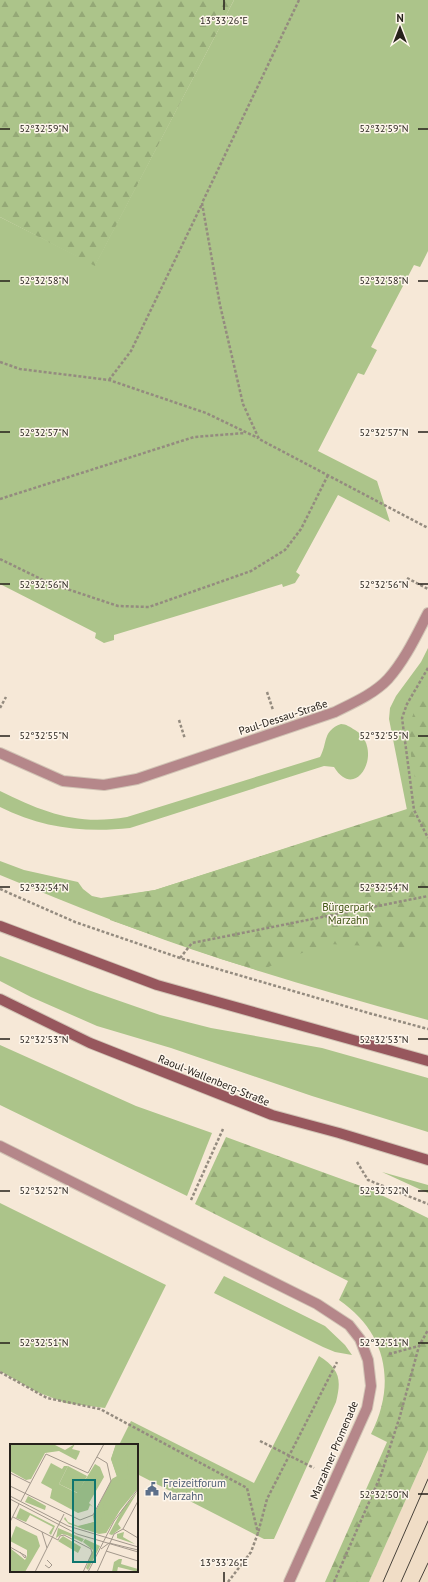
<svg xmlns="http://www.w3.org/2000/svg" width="428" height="1582" viewBox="0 0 428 1582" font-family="'PT Sans',sans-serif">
  <defs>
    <pattern id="forest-firs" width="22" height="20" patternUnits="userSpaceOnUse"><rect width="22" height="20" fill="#acc48a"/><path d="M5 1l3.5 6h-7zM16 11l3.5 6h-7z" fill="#94a876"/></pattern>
  </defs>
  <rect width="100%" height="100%" fill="#f6e8d7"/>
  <path fill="#f0ddc6" d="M 428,1450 L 428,1582 L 369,1582 Z"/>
  <path fill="#acc48a" d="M 234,0 L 428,0 L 428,251 L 420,267 L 414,265 L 371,347 L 377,350 L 364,375 L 358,373 L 318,451 L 377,481 L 390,522 L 338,495 L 296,572 L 300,575 L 295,583 L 283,587 L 282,584 L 114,635 L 114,640 L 104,643 L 95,638 L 96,633 L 0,584 L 0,217 L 95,265 Z
    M 428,648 L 428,1020 C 359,1001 289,981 221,959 C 146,935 73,905 0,875 L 0,861 L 24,870 L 78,882 L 83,889 L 92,896 L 101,898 L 155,890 L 407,810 L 389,719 L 390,708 L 396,696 L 421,662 Z
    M 341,724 C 346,724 350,727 355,730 C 385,748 357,804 334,767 L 324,766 L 130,828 C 85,833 41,828 0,807 L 0,791 C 43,812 77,826 127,817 L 320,757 C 328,743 322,731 341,724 Z
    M 0,956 L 88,990 L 160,1015 L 211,1028 L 322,1048 L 428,1078 L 428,1132 L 312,1096 L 171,1048 L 97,1026 L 31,997 L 0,981 Z
    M 0,1045 L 136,1106 L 212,1133 L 187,1196 L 0,1105 Z
    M 382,1172 L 428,1185 L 428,1193 Z
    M 0,1203 L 166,1285 L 105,1408 L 66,1403 L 37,1392 L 0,1371 Z
    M 224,1276 L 325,1326 L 345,1345 L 352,1355 L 335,1352 L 323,1347 L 214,1293 Z
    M 319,1356 C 339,1369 342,1378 336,1402 L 274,1539 L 264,1539 L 137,1474 L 137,1445 L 119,1445 L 131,1421 L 254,1483 Z"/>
  <path fill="url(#forest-firs)" d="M 0,0 L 234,0 L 95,266 L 0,217 Z
    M 428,684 L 428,936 L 409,948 L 329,944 L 290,957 L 260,971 L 221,959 L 110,920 L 108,898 L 155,890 L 407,809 L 418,793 C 413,766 404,735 415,709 C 418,700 424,692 428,684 Z
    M 226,1137 L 369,1189 L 428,1218 L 428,1450 L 369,1582 L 325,1582 L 387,1442 L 371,1434 C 397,1383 386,1332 339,1300 L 348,1281 L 195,1204 Z"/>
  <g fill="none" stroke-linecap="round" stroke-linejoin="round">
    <g stroke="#d1c4b5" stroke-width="12">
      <path id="minor" d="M 0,753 L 63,781 L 104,785 L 137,779 L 335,712 C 353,703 374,694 388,679 C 405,660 416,636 428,613
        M 0,1146 L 317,1304 L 349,1325 L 360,1339 L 368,1360 L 371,1386 L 367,1408 L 289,1582"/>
    </g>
    <g stroke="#d1c4b5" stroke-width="12">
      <path id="secondary" d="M 0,926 L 157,985 L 428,1061
        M 0,999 L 90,1043 L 272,1115 L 339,1133 L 428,1160"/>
    </g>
    <path stroke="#948b7f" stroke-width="2.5" stroke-dasharray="3 2" stroke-linecap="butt" d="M 299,0 L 202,203 L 220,305 L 243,404 L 259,439 L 428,528
      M 0,362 L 20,369 L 109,380 L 206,413 L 258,438
      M 109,380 L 131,351 L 202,204
      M 0,499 L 194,437 L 245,433
      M 0,559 L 49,583 L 118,606 L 149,607 L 251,571 L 285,550 L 301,529 L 328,475
      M 407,578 L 428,589
      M 428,668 L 407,704 L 402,718 L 414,810 L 428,838
      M 267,692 L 273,710
      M 0,708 L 6,697
      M 179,720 L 185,739
      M 0,889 L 75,922 L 180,958 L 372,1014 L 428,1029
      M 180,958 L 192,943 L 428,896
      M 357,1162 L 368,1180 L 428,1204
      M 191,1200 L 223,1129
      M 389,1354 L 419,1346 L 428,1330
      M 0,1372 L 47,1398 L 100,1409 L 247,1488 L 258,1533
      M 260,1441 L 314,1468
      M 228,1582 L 251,1552 L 258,1533 L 267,1499 L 337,1362
      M 334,1582 L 381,1475 L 400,1416 L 419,1346"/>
    <use href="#minor" stroke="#b5878a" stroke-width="10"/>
    <use href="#secondary" stroke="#97575d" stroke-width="10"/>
    <path stroke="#48423a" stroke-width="1" d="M 383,1582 L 428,1479
      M 401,1582 L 428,1521
      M 419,1582 L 428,1563"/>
  </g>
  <path fill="none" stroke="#26211b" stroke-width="1.5" d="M 224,0 L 224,10M 0,129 L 10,129M 418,129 L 428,129M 0,281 L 10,281M 418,281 L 428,281M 0,432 L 10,432M 418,432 L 428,432M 0,584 L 10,584M 418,584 L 428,584M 0,736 L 10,736M 418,736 L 428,736M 0,887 L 10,887M 418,887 L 428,887M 0,1039 L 10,1039M 418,1039 L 428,1039M 0,1191 L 10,1191M 418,1191 L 428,1191M 0,1343 L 10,1343M 418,1343 L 428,1343M 418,1494 L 428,1494M 224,1572 L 224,1582"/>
  <defs>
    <g id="civic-bare" transform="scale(1.08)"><path d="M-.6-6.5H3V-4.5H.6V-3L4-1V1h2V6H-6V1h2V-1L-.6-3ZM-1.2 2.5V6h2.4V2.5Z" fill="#5c6f8a" stroke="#fef6ec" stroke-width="2.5" paint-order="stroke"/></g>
  </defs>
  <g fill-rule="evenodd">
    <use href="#civic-bare" x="152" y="1489"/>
  </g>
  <g text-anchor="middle" stroke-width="3" stroke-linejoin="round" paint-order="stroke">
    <g font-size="11" fill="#26211b" stroke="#fef6ec">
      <text transform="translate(283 717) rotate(-18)" y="4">Paul-Dessau-Straße</text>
      <text transform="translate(214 1080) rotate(22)" y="4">Raoul-Wallenberg-Straße</text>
      <text transform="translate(334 1450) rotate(-67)" y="4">Marzahner Promenade</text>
    </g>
    <g font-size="11" fill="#405615" stroke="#fef6ec">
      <text x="348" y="911">Bürgerpark<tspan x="348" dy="13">Marzahn</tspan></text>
    </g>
    <g font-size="11" fill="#4e5e75" stroke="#fef6ec" text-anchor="start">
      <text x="163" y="1487">Freizeitforum<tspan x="163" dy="13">Marzahn</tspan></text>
    </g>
  </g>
  <g transform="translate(10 1444)">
    <rect width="128" height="128" fill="#f6e8d7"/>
    <path d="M 43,0 L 55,6 L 65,0 L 62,5 L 70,7 L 69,10 L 66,16 L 49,7 L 35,9 L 21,35 L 16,36 L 0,27 L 1,0 ZM 106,0 L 128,0 L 128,44 L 110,66 L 96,89 L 89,90 L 59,80 L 54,75 L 55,73 L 58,78 L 68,82 L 84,78 L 83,72 L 102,35 L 107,32 L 101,15 ZM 41,19 L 52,25 L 54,22 L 58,22 L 49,40 L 67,49 L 85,20 L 90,23 L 94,33 L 79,59 L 83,63 L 80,61 L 78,66 L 68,69 L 40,54 L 42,45 L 31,39 ZM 18,52 L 36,62 L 35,66 L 15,58 ZM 10,64 L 45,82 L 41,91 L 39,89 L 43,83 L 20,71 L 16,78 L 6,74 ZM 6,82 L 27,92 L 30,102 L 15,128 L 0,128 L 0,104 L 15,116 L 17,112 L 17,106 L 0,97 ZM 48,84 L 74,95 L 72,98 L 57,91 L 52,90 L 46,94 ZM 114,88 L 113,93 L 125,100 L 107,94 L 107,90 ZM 53,92 L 71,103 L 68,109 L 48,97 ZM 109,115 L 112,115 L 111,120 L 128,125 L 128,128 L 108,123 L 107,128 L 102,128 L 104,118 Z" fill="#acc48a"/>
    <path d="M 106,0 L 126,0 L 124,8 L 118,11 L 117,31 L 128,27 L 128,44 L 110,66 L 96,89 L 94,88 L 94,77 L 99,70 L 99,63 L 121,40 L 117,35 L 108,37 L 111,41 L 105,48 L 101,46 L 93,61 L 95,67 L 91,76 L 87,78 L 86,84 L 76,86 L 68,83 L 84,78 L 102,35 L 107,33 L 101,15 ZM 58,22 L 77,32 L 68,49 L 49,40 ZM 128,47 L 108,80 L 111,84 L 102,91 L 99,90 L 112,66 ZM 75,95 L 90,102 L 78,126 L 76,124 L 83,106 L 73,98 Z" fill="#acc48a"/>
    <path fill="none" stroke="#a3988c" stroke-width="1" d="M 0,29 L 20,39M 0,42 L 70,76 L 83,71 L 101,37 L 97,19 L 87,13M 0,52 L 58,82 L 128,103M 0,55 L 67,90 L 128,108M 11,57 L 36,10 L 78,29 L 94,0M 3,73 L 48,96 L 50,92 L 54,91 L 81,105 L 82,109 L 73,128M 0,78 L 9,60M 113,85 L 128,94M 32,88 L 37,104M 0,103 L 16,112 L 15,114 L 10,108M 91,105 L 99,99 L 128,106M 96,107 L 128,117M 35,121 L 39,124 L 42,121 L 37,116M 25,128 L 54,70M 78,128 L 104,77 L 128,45M 87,128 L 104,90 L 113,85 L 128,57"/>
    <path fill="#0f766e" fill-opacity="0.15" stroke="#0f766e" stroke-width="2" d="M 63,36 L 85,36 L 85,118 L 63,118 Z"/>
    <rect width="128" height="128" fill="none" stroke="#26211b" stroke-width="2"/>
  </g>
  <g font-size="10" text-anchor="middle" fill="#26211b" stroke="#fef6ec" stroke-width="3" stroke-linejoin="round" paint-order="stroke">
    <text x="224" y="24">13°33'26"E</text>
    <text x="44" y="132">52°32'59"N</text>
    <text x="384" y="132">52°32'59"N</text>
    <text x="44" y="284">52°32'58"N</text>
    <text x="384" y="284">52°32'58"N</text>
    <text x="44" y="436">52°32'57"N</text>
    <text x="384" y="436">52°32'57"N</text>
    <text x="44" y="588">52°32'56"N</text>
    <text x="384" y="588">52°32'56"N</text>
    <text x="44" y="739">52°32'55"N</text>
    <text x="384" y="739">52°32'55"N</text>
    <text x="44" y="891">52°32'54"N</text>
    <text x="384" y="891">52°32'54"N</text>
    <text x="44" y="1043">52°32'53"N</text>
    <text x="384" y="1043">52°32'53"N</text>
    <text x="44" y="1194">52°32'52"N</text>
    <text x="384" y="1194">52°32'52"N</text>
    <text x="44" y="1346">52°32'51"N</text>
    <text x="384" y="1346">52°32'51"N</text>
    <text x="384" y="1498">52°32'50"N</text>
    <text x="224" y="1566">13°33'26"E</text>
  </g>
  <g transform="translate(400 28)" stroke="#fef6ec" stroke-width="3" paint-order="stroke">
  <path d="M0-3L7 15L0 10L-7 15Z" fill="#26211b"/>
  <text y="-6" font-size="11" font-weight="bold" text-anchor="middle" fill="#26211b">N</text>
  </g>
</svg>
